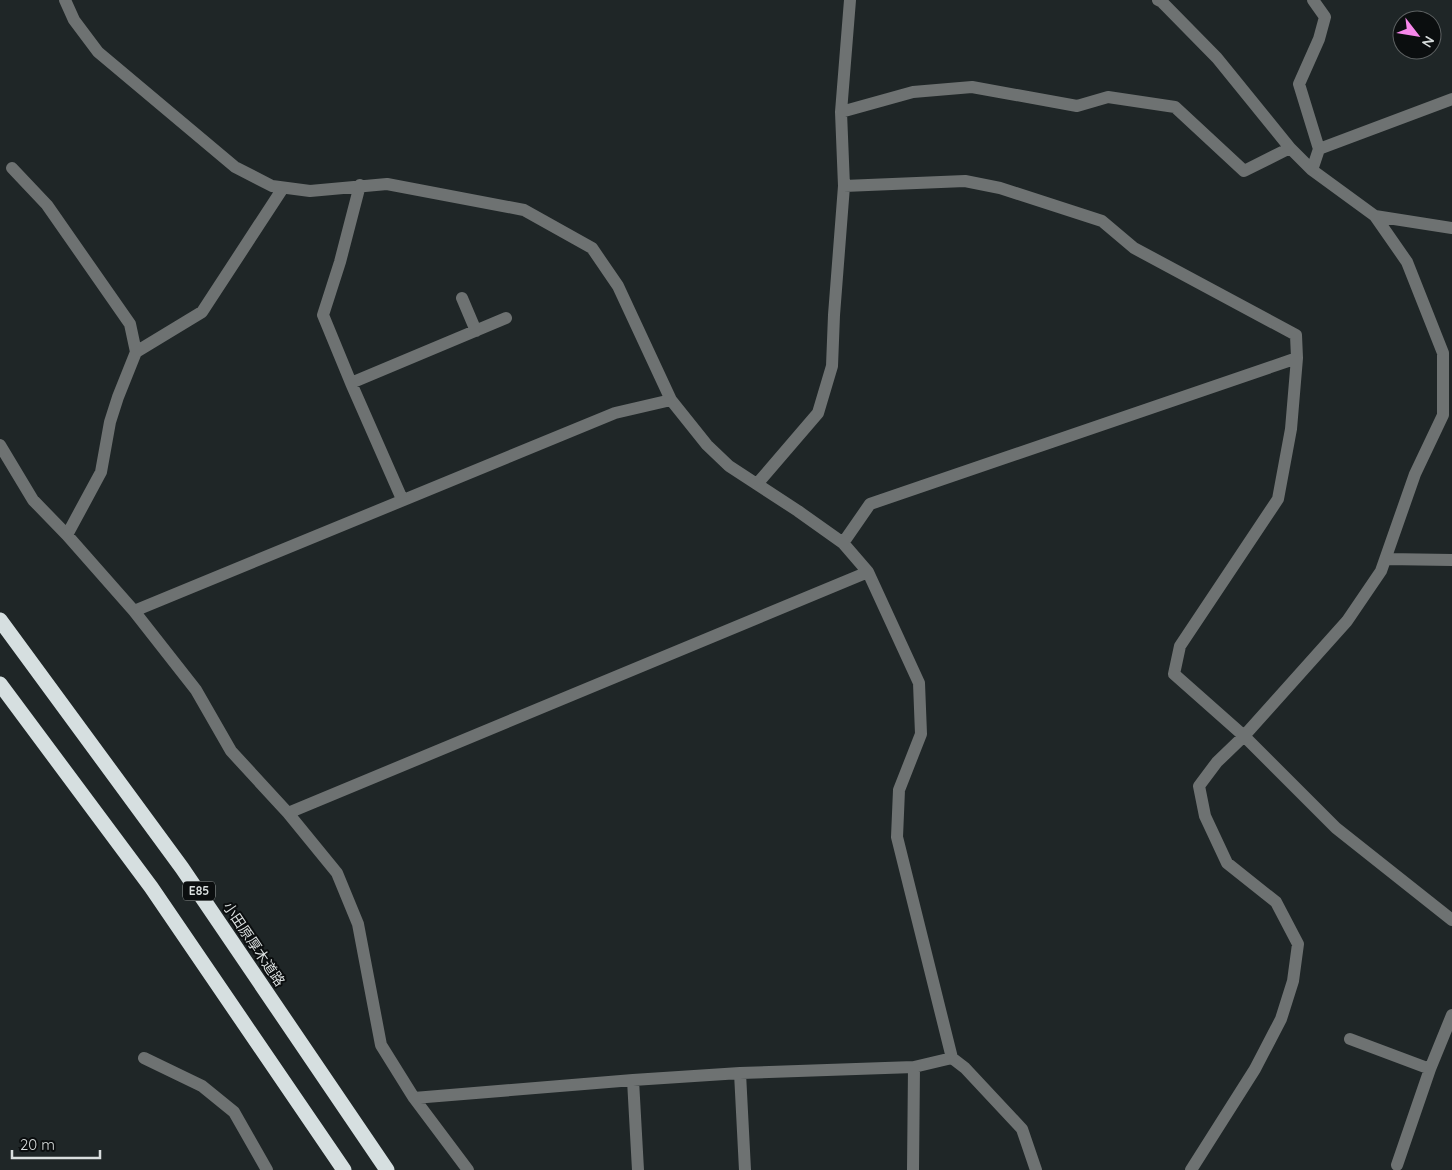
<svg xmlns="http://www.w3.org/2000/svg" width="1452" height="1170" viewBox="0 0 1452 1170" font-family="Quicksand,'Noto Sans JP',sans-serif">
  <rect width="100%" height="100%" fill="#1f2627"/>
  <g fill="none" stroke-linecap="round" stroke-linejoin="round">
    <path stroke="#6e7272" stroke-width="12" d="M 65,0 L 74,20 L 98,52 L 235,167 L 272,186 L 310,191 L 387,184 L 524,210 L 592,248 L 618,286 L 671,400 L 707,445 L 729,466 L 798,511 L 843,543 L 868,572 L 919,683 L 921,734 L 899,790 L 897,837 L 952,1058 L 965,1068 L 1022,1129 L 1036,1170
      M 1158,0 L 1162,2 L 1217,58 L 1290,148 L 1312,170 L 1375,216 L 1407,262 L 1443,353 L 1443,415 L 1415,474 L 1381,571 L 1347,621 L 1244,736 L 1217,762 L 1199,786 L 1205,816 L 1227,863 L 1276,902 L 1298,944 L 1293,981 L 1281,1019 L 1255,1069 L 1191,1170
      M 1313,0 L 1325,17 L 1319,39 L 1299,84 L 1319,149
      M 841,112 L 913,92 L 972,87 L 1077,106 L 1108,97 L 1175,107 L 1244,171 L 1290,148
      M 12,168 L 47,205 L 130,324 L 136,352 L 118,397 L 110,422 L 101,472 L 67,535
      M 1312,170 L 1319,149 L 1452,99
      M 360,185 L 340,262 L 323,315 L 351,383 L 402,499
      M 844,186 L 841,112 L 850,0
      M 1375,216 L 1452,228
      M 462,298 L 476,331
      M 136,352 L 202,312 L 283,188
      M 351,383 L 506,318
      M 0,445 L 33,500 L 67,535 L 134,611 L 196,690 L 231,751 L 288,813 L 337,873 L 358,924 L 381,1045 L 414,1098 L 468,1170
      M 757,484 L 818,413 L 832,366 L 834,315 L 844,186 L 965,181 L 1000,188 L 1102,221 L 1134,248 L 1296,335 L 1297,358
      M 843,543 L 870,504 L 1297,358 L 1291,429 L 1278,499 L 1180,646 L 1174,674 L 1244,736 L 1336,828 L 1452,920
      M 1386,559 L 1452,560
      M 134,611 L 615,413 L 671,400
      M 288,813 L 868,572
      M 1350,1039 L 1430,1069
      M 144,1058 L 202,1086 L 234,1112 L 267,1170
      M 740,1073 L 745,1170
      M 633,1080 L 638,1170
      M 414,1098 L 633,1080 L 740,1073 L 914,1067 L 952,1058
      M 1397,1165 L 1430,1069 L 1452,1015
      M 913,1170 L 914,1067"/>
    <path stroke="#d6dfe0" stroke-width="15" d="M 0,620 L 182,868 L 387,1170
      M 0,684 L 151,887 L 344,1170"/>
  </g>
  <g text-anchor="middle" stroke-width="4" stroke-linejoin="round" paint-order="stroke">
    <rect fill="#0b0e0f" stroke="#9ba0a0" stroke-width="1" x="183" y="881.5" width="32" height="19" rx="4"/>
    <g font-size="12" font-weight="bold" fill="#d9dede">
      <text x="199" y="895">E85</text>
    </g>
    <g font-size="14" fill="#d9dede" stroke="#0b0e0f">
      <text transform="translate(254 944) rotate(56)" y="5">小田原厚木道路</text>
    </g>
  </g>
  <g transform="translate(1417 35) rotate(121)"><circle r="24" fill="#0b0e0f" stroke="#5d6162"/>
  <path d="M0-4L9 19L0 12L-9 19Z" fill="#f888eb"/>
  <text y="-8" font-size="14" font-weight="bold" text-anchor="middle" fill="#d9dede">N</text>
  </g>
  <path d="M12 1150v8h88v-8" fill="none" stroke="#d9dede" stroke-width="2.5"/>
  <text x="20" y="1150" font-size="15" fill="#d9dede" stroke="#0b0e0f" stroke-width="4" paint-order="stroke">20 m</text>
</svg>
